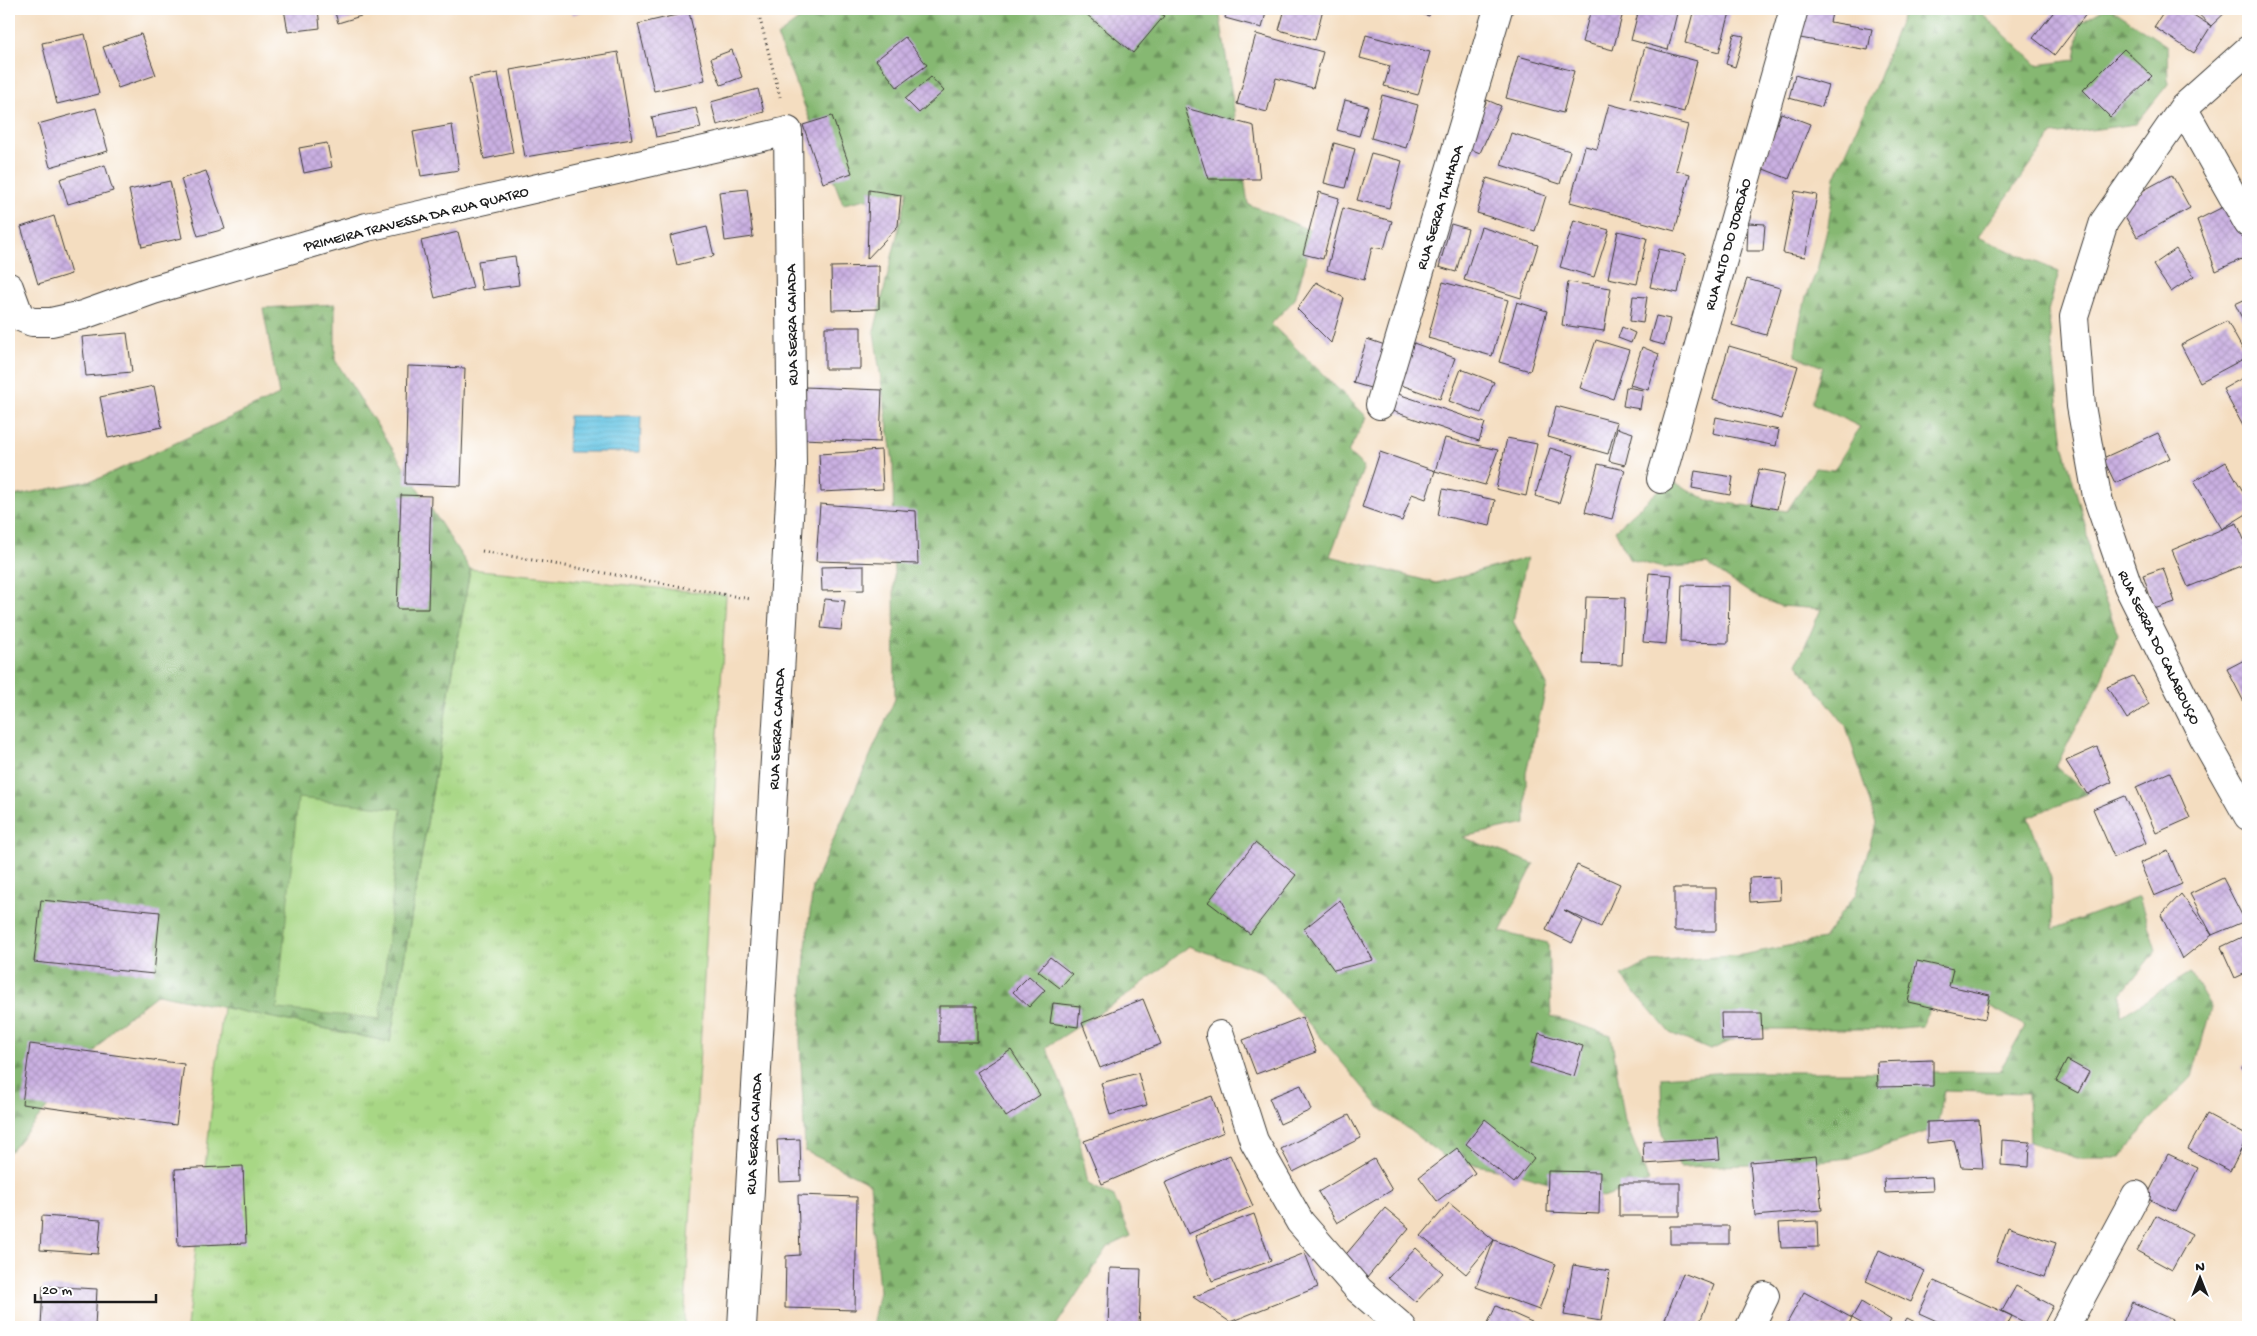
<svg xmlns="http://www.w3.org/2000/svg" width="2257" height="1336" viewBox="0 0 2257 1336" font-family="'Gochi Hand',sans-serif">
  <defs>
    <pattern id="grass-tufts" width="24" height="20" patternUnits="userSpaceOnUse" patternTransform="scale(1.25)"><rect width="24" height="20" fill="#a8d785"/><path d="M3 7l-1-3M5 7V3M7 7l1-3M15 17l-1-3M17 17v-4M19 17l1-3" fill="none" stroke="#90b872"/></pattern>
    <pattern id="forest-firs" width="22" height="20" patternUnits="userSpaceOnUse" patternTransform="scale(1.25)"><rect width="22" height="20" fill="#86b872"/><path d="M5 1l3.5 6h-7zM16 11l3.5 6h-7z" fill="#6d955d"/></pattern>
    <pattern id="water-rules" width="6" height="5" patternUnits="userSpaceOnUse" patternTransform="scale(1.25)"><rect width="6" height="5" fill="#65c5e4"/><path d="M0 2.5h6" fill="none" stroke="#57a9c3"/></pattern>
    <pattern id="building-cross-hatch" width="8" height="8" patternUnits="userSpaceOnUse" patternTransform="scale(1.25)"><rect width="8" height="8" fill="#cab0e2"/><path d="M0 0l8 8M0 8l8-8" fill="none" stroke="#ad97c1"/></pattern>
  </defs>
  <rect width="100%" height="100%" fill="#fff"/>
  <filter id="ink" filterUnits="userSpaceOnUse"><feTurbulence type="fractalNoise" baseFrequency=".02" numOctaves="2"/><feDisplacementMap in="SourceGraphic" scale="10" xChannelSelector="R" yChannelSelector="G"/><feConvolveMatrix kernelMatrix="1 2 1 2 8 2 1 2 1" color-interpolation-filters="sRGB"/></filter>
  <filter id="wash" filterUnits="userSpaceOnUse"><feTurbulence type="fractalNoise" baseFrequency=".0096" numOctaves="4" result="noise"/><feDisplacementMap in="SourceGraphic" scale="20" xChannelSelector="R" yChannelSelector="G"/><feGaussianBlur stdDeviation="1.12" result="paint"/><feColorMatrix in="noise" values="0 0 0 0 0 0 0 0 0 0 0 0 0 0 0 0 0 1.4 0 .05"/><feComposite in="paint" operator="in"/></filter>
  <g filter="url(#wash)">
    <rect width="100%" height="100%" fill="#f4ddc0"/>
    <path fill="url(#grass-tufts)" stroke="#627a50" d="M 470,569 L 726,595 L 684,1327 L 187,1327 L 223,1007 L 390,1042 Z"/>
    <path fill="url(#forest-firs)" stroke="#516a47" d="M 813,9 L 1219,9 L 1248,204 L 1314,232 L 1295,299 L 1271,324 L 1367,417 L 1348,452 L 1364,467 L 1330,556 L 1436,583 L 1527,558 L 1513,621 L 1547,685 L 1526,773 L 1526,824 L 1462,837 L 1534,864 L 1500,932 L 1548,943 L 1551,1016 L 1611,1035 L 1625,1121 L 1649,1181 L 1603,1197 L 1516,1173 L 1447,1159 L 1380,1108 L 1319,1035 L 1262,972 L 1189,946 L 1129,994 L 1046,1047 L 1076,1121 L 1088,1184 L 1114,1197 L 1131,1236 L 1108,1247 L 1055,1327 L 872,1327 L 879,1291 L 870,1183 L 805,1151 L 800,1040 L 805,956 L 813,886 L 895,699 L 893,462 L 874,332 L 908,190 L 843,204 L 777,36 Z
      M 1905,9 L 1977,9 L 2037,65 L 2075,60 L 2080,23 L 2104,9 L 2112,9 L 2167,46 L 2168,84 L 2136,124 L 2052,135 L 1978,237 L 2059,272 L 2048,311 L 2063,444 L 2086,528 L 2091,564 L 2118,634 L 2099,685 L 2056,766 L 2087,794 L 2028,817 L 2051,878 L 2053,929 L 2139,897 L 2156,950 L 2121,994 L 2121,1016 L 2190,973 L 2211,1008 L 2192,1077 L 2144,1126 L 2121,1158 L 2077,1158 L 2030,1142 L 2028,1093 L 1944,1091 L 1937,1128 L 1851,1158 L 1789,1164 L 1680,1167 L 1662,1133 L 1661,1077 L 1730,1072 L 1999,1072 L 2025,1026 L 1984,1003 L 1938,989 L 1923,1026 L 1890,1029 L 1759,1029 L 1710,1050 L 1670,1033 L 1621,976 L 1651,962 L 1742,955 L 1823,939 L 1856,894 L 1876,823 L 1846,726 L 1797,664 L 1821,609 L 1780,606 L 1753,595 L 1707,564 L 1663,568 L 1629,559 L 1615,530 L 1670,480 L 1710,501 L 1787,511 L 1815,468 L 1834,470 L 1860,427 L 1812,403 L 1823,367 L 1795,356 L 1798,330 L 1806,297 L 1817,270 L 1828,226 L 1835,177 L 1876,85 Z
      M 335,304 L 335,360 L 470,569 L 390,1042 L 158,994 L 116,1026 L 9,1153 L 9,497 L 98,479 L 279,395 L 263,308 Z"/>
    <path fill="#a8d785" stroke="#627a50" d="M 298,798 L 401,809 L 380,1019 L 277,1009 Z"/>
    <path fill="url(#water-rules)" stroke="#407080" d="M 569,416 L 641,416 L 640,452 L 568,452 Z"/>
    <g id="blocks">
      <path fill="url(#building-cross-hatch)" d="M 284,9 L 318,9 L 320,28 L 288,32 Z
        M 334,9 L 376,9 L 377,11 L 338,23 Z
        M 570,9 L 589,9 L 572,15 Z
        M 1080,9 L 1155,9 L 1164,16 L 1133,53 Z
        M 1227,9 L 1267,9 L 1262,28 L 1225,18 Z
        M 1285,9 L 1323,9 L 1315,40 L 1279,30 Z
        M 1406,9 L 1431,9 L 1429,16 Z
        M 1591,9 L 1624,9 L 1613,50 L 1582,42 Z
        M 1639,9 L 1678,9 L 1668,50 L 1631,40 Z
        M 1694,9 L 1731,9 L 1719,52 L 1685,43 Z
        M 1805,9 L 1833,9 L 1830,22 L 1872,29 L 1868,50 L 1800,38 Z
        M 2056,9 L 2090,9 L 2055,55 L 2033,38 Z
        M 2166,9 L 2184,9 L 2211,26 L 2194,53 L 2154,27 Z
        M 2193,9 L 2229,9 L 2211,26 Z
        M 689,12 L 705,80 L 654,91 L 638,24 Z
        M 85,34 L 99,94 L 57,104 L 42,43 Z
        M 141,34 L 156,75 L 118,88 L 103,47 Z
        M 1256,34 L 1323,52 L 1313,88 L 1276,78 L 1267,112 L 1237,104 Z
        M 1734,34 L 1744,36 L 1735,67 L 1726,64 Z
        M 1366,35 L 1430,52 L 1418,95 L 1384,86 L 1390,66 L 1360,58 Z
        M 905,37 L 927,65 L 897,87 L 876,60 Z
        M 1645,47 L 1697,61 L 1684,112 L 1631,98 Z
        M 2124,49 L 2152,76 L 2110,117 L 2083,90 Z
        M 732,50 L 742,77 L 721,85 L 711,58 Z
        M 618,52 L 632,139 L 525,157 L 510,70 Z
        M 1518,56 L 1574,71 L 1563,113 L 1506,98 Z
        M 498,73 L 513,153 L 484,159 L 469,78 Z
        M 1795,75 L 1828,85 L 1822,107 L 1789,98 Z
        M 931,77 L 944,91 L 919,113 L 905,99 Z
        M 758,89 L 764,112 L 717,125 L 711,102 Z
        M 1382,95 L 1418,105 L 1406,148 L 1371,138 Z
        M 1345,100 L 1368,106 L 1359,136 L 1337,130 Z
        M 1487,100 L 1501,106 L 1480,153 L 1465,147 Z
        M 1609,104 L 1688,125 L 1676,170 L 1690,174 L 1675,231 L 1570,202 L 1585,146 L 1597,149 Z
        M 96,108 L 108,151 L 50,167 L 38,124 Z
        M 696,108 L 701,128 L 656,137 L 652,117 Z
        M 1185,108 L 1254,126 L 1260,179 L 1208,179 Z
        M 1781,113 L 1810,124 L 1789,179 L 1761,168 Z
        M 832,116 L 852,173 L 823,183 L 803,125 Z
        M 452,125 L 459,170 L 421,176 L 413,132 Z
        M 1511,133 L 1570,151 L 1560,184 L 1501,165 Z
        M 327,143 L 332,167 L 304,173 L 299,148 Z
        M 1334,143 L 1355,149 L 1345,188 L 1324,183 Z
        M 1371,153 L 1402,161 L 1389,208 L 1357,200 Z
        M 105,165 L 113,191 L 68,204 L 60,179 Z
        M 206,171 L 225,229 L 198,236 L 181,179 Z
        M 2172,175 L 2190,208 L 2137,237 L 2118,204 Z
        M 1487,178 L 1546,196 L 1535,231 L 1477,213 Z
        M 170,181 L 182,238 L 142,247 L 129,190 Z
        M 747,189 L 753,237 L 725,241 L 719,192 Z
        M 869,190 L 901,195 L 898,226 L 867,259 Z
        M 1795,191 L 1817,195 L 1805,257 L 1783,253 Z
        M 1319,192 L 1339,198 L 1323,259 L 1303,254 Z
        M 2229,204 L 2248,243 L 2248,256 L 2216,271 L 2197,220 Z
        M 1343,208 L 1392,221 L 1384,249 L 1372,247 L 1364,280 L 1327,270 Z
        M 54,216 L 71,274 L 38,284 L 21,227 Z
        M 1574,220 L 1609,230 L 1594,277 L 1560,267 Z
        M 1748,223 L 1765,224 L 1763,251 L 1747,251 Z
        M 1451,224 L 1468,229 L 1456,272 L 1439,267 Z
        M 707,227 L 714,256 L 677,265 L 670,236 Z
        M 1481,227 L 1538,245 L 1521,298 L 1464,280 Z
        M 1618,231 L 1647,238 L 1637,284 L 1608,278 Z
        M 458,232 L 473,288 L 435,298 L 421,241 Z
        M 1659,249 L 1686,255 L 1678,293 L 1650,287 Z
        M 2176,249 L 2194,276 L 2171,292 L 2153,265 Z
        M 515,256 L 519,285 L 482,290 L 478,261 Z
        M 879,266 L 879,309 L 832,310 L 831,267 Z
        M 1747,279 L 1780,288 L 1766,335 L 1732,325 Z
        M 1316,282 L 1344,298 L 1331,343 L 1297,309 Z
        M 1443,282 L 1508,300 L 1492,356 L 1428,338 Z
        M 1568,282 L 1611,288 L 1604,331 L 1562,325 Z
        M 1633,296 L 1647,297 L 1643,323 L 1630,321 Z
        M 2248,298 L 2248,330 L 2235,304 Z
        M 1517,302 L 1547,311 L 1530,371 L 1499,362 Z
        M 1656,316 L 1670,319 L 1664,345 L 1649,341 Z
        M 2227,321 L 2247,357 L 2200,382 L 2181,345 Z
        M 825,327 L 861,327 L 861,369 L 825,369 Z
        M 1622,327 L 1635,333 L 1631,343 L 1618,338 Z
        M 127,333 L 132,372 L 86,376 L 82,337 Z
        M 1367,339 L 1388,346 L 1374,389 L 1353,383 Z
        M 1596,340 L 1629,350 L 1613,399 L 1580,388 Z
        M 1408,341 L 1455,358 L 1440,399 L 1393,382 Z
        M 1729,346 L 1798,366 L 1782,419 L 1713,399 Z
        M 1642,347 L 1659,354 L 1648,390 L 1630,385 Z
        M 408,366 L 465,368 L 461,486 L 405,484 Z
        M 1461,369 L 1494,382 L 1481,413 L 1449,401 Z
        M 2248,375 L 2248,435 L 2223,389 Z
        M 154,386 L 162,427 L 108,438 L 100,397 Z
        M 804,387 L 882,390 L 880,442 L 802,439 Z
        M 1626,387 L 1643,390 L 1640,409 L 1623,406 Z
        M 1398,394 L 1485,423 L 1479,441 L 1392,411 Z
        M 1556,406 L 1617,422 L 1608,454 L 1548,437 Z
        M 1716,417 L 1779,430 L 1776,446 L 1713,433 Z
        M 1617,428 L 1633,433 L 1625,465 L 1609,461 Z
        M 2158,433 L 2170,458 L 2115,483 L 2103,458 Z
        M 1445,438 L 1498,450 L 1485,485 L 1435,471 Z
        M 1507,438 L 1537,444 L 1526,496 L 1496,489 Z
        M 1550,448 L 1574,455 L 1559,503 L 1535,496 Z
        M 881,450 L 883,489 L 821,492 L 819,454 Z
        M 1380,452 L 1435,471 L 1426,499 L 1412,494 L 1402,521 L 1362,507 Z
        M 2226,462 L 2248,500 L 2248,513 L 2222,529 L 2194,481 Z
        M 1598,464 L 1625,470 L 1612,519 L 1585,512 Z
        M 1759,469 L 1785,474 L 1777,509 L 1751,504 Z
        M 1695,471 L 1733,477 L 1730,495 L 1692,488 Z
        M 1443,489 L 1495,500 L 1490,526 L 1438,515 Z
        M 401,495 L 431,496 L 428,609 L 397,609 Z
        M 820,504 L 916,511 L 918,564 L 816,561 Z
        M 2237,523 L 2248,549 L 2248,563 L 2188,587 L 2172,550 Z
        M 864,566 L 864,590 L 822,591 L 821,567 Z
        M 2163,568 L 2175,602 L 2154,609 L 2143,575 Z
        M 1649,573 L 1672,575 L 1666,644 L 1643,642 Z
        M 1682,585 L 1729,586 L 1728,643 L 1680,642 Z
        M 1586,597 L 1625,598 L 1622,665 L 1583,664 Z
        M 825,599 L 845,601 L 841,630 L 821,628 Z
        M 2248,658 L 2248,702 L 2245,704 L 2227,669 Z
        M 2133,676 L 2149,704 L 2127,719 L 2107,687 Z
        M 2097,747 L 2112,782 L 2087,794 L 2066,761 Z
        M 2170,772 L 2190,818 L 2156,833 L 2136,787 Z
        M 2125,796 L 2146,843 L 2114,857 L 2093,809 Z
        M 1255,843 L 1296,875 L 1250,934 L 1208,902 Z
        M 2168,851 L 2182,884 L 2154,896 L 2140,863 Z
        M 1577,865 L 1620,884 L 1601,927 L 1564,910 L 1583,921 L 1572,943 L 1546,930 Z
        M 1779,877 L 1780,900 L 1750,902 L 1749,878 Z
        M 2223,878 L 2245,921 L 2212,935 L 2190,894 Z
        M 1674,888 L 1716,888 L 1716,931 L 1674,931 Z
        M 2181,894 L 2212,935 L 2182,959 L 2161,915 Z
        M 41,900 L 160,912 L 154,974 L 34,962 Z
        M 1340,900 L 1373,960 L 1334,970 L 1304,929 Z
        M 2248,934 L 2248,972 L 2235,978 L 2221,947 Z
        M 1050,957 L 1072,974 L 1060,988 L 1038,971 Z
        M 1917,961 L 1953,969 L 1949,986 L 1990,995 L 1985,1019 L 1908,1002 Z
        M 1029,976 L 1045,990 L 1029,1007 L 1013,992 Z
        M 1143,999 L 1161,1044 L 1100,1068 L 1082,1023 Z
        M 1053,1003 L 1080,1006 L 1078,1027 L 1050,1023 Z
        M 939,1006 L 977,1006 L 977,1042 L 939,1042 Z
        M 1721,1013 L 1761,1013 L 1762,1039 L 1722,1040 Z
        M 1302,1017 L 1316,1052 L 1256,1074 L 1243,1040 Z
        M 1539,1033 L 1583,1046 L 1574,1076 L 1530,1063 Z
        M 30,1044 L 184,1064 L 176,1125 L 22,1104 Z
        M 1011,1050 L 1040,1095 L 1006,1117 L 977,1072 Z
        M 1933,1060 L 1933,1086 L 1878,1087 L 1877,1062 Z
        M 2067,1060 L 2089,1072 L 2078,1093 L 2056,1081 Z
        M 2248,1063 L 2248,1077 L 2242,1067 Z
        M 1138,1073 L 1147,1105 L 1110,1115 L 1101,1083 Z
        M 1301,1085 L 1311,1110 L 1280,1124 L 1269,1098 Z
        M 1212,1096 L 1224,1132 L 1102,1184 L 1084,1141 Z
        M 2207,1114 L 2248,1136 L 2230,1171 L 2188,1149 Z
        M 1349,1115 L 1361,1138 L 1293,1172 L 1281,1149 Z
        M 1485,1119 L 1534,1158 L 1514,1183 L 1466,1144 Z
        M 1979,1120 L 1983,1168 L 1961,1167 L 1954,1140 L 1927,1143 L 1927,1122 Z
        M 1718,1138 L 1720,1159 L 1644,1164 L 1643,1142 Z
        M 800,1139 L 801,1181 L 779,1182 L 777,1140 Z
        M 2002,1140 L 2030,1142 L 2029,1167 L 2001,1165 Z
        M 1457,1148 L 1475,1173 L 1437,1201 L 1419,1177 Z
        M 2168,1154 L 2198,1168 L 2176,1212 L 2146,1198 Z
        M 1230,1155 L 1253,1206 L 1188,1234 L 1165,1183 Z
        M 1816,1156 L 1822,1210 L 1755,1216 L 1750,1162 Z
        M 1374,1159 L 1392,1190 L 1337,1223 L 1318,1192 Z
        M 243,1166 L 246,1243 L 178,1246 L 175,1169 Z
        M 1548,1171 L 1600,1172 L 1599,1214 L 1547,1212 Z
        M 1932,1177 L 1933,1191 L 1885,1193 L 1884,1179 Z
        M 1619,1183 L 1680,1183 L 1680,1216 L 1619,1216 Z
        M 798,1195 L 857,1197 L 855,1310 L 785,1308 L 786,1256 L 800,1255 Z
        M 1449,1203 L 1494,1240 L 1466,1274 L 1421,1236 Z
        M 1385,1208 L 1409,1228 L 1366,1279 L 1342,1259 Z
        M 1254,1214 L 1271,1261 L 1212,1281 L 1195,1236 Z
        M 2156,1215 L 2192,1234 L 2172,1270 L 2137,1251 Z
        M 42,1216 L 101,1220 L 98,1254 L 40,1250 Z
        M 1817,1221 L 1818,1247 L 1781,1248 L 1779,1223 Z
        M 1670,1226 L 1729,1226 L 1729,1244 L 1670,1244 Z
        M 2008,1227 L 2056,1243 L 2044,1277 L 1996,1261 Z
        M 1494,1240 L 1556,1264 L 1539,1310 L 1476,1287 Z
        M 1416,1248 L 1443,1273 L 1416,1302 L 1388,1278 Z
        M 1879,1250 L 1925,1271 L 1911,1302 L 1866,1281 Z
        M 1305,1253 L 1318,1287 L 1230,1322 L 1193,1297 Z
        M 1573,1265 L 1610,1271 L 1601,1321 L 1564,1315 Z
        M 1110,1268 L 1141,1269 L 1139,1327 L 1108,1327 Z
        M 1683,1273 L 1714,1285 L 1698,1327 L 1662,1327 Z
        M 1934,1281 L 2012,1316 L 2006,1327 L 1950,1327 L 1919,1313 Z
        M 43,1286 L 97,1289 L 95,1327 L 41,1327 Z
        M 2016,1286 L 2053,1306 L 2042,1327 L 2034,1327 L 2002,1311 Z
        M 1804,1292 L 1852,1318 L 1847,1327 L 1785,1327 Z
        M 1861,1302 L 1891,1320 L 1887,1327 L 1868,1327 L 1852,1318 Z
        M 2132,1302 L 2173,1320 L 2170,1327 L 2121,1327 Z
        M 1496,1306 L 1543,1327 L 1486,1327 Z
        M 1907,1318 L 1925,1327 L 1902,1327 Z
        M 786,1324 L 827,1326 L 826,1327 L 786,1327 Z"/>
    </g>
  </g>
  <g filter="url(#ink)">
    <use href="#blocks" fill-opacity="0" stroke="#3c3935" stroke-width="1"/>
    <g fill="none" stroke-linecap="round" stroke-linejoin="round">
      <g stroke="#3c3935" stroke-width="30">
        <path id="minor" d="M 2248,50 L 2183,108 L 2104,222 L 2074,317 L 2081,406 L 2097,496 L 2128,586 L 2204,738 L 2248,816
          M 2183,108 L 2248,223
          M 9,287 L 20,317 L 32,322 L 51,322 L 83,315 L 153,290 L 367,227 L 788,131 L 792,466 L 742,1327
          M 1380,405 L 1498,9
          M 1661,479 L 1794,9
          M 1220,1035 L 1254,1141 L 1300,1222 L 1359,1290 L 1402,1327
          M 1750,1327 L 1765,1296
          M 2065,1327 L 2136,1195"/>
      </g>
      <path stroke="#3c3935" stroke-width="3" stroke-dasharray="1 4" stroke-linecap="butt" d="M 760,9 L 760,19 L 780,97
        M 482,551 L 750,599"/>
      <use href="#minor" stroke="#fff" stroke-width="28"/>
    </g>
  </g>
  <g text-anchor="middle" stroke-width="4" stroke-linejoin="round" paint-order="stroke">
    <g font-size="15" fill="#1c1c1c" stroke="#fff">
      <text transform="translate(1439 207) rotate(-73)" y="5">RUA SERRA TALHADA</text>
      <text transform="translate(416 218) rotate(-14)" y="5">PRIMEIRA TRAVESSA DA RUA QUATRO</text>
      <text transform="translate(1727 244) rotate(-74)" y="5">RUA ALTO DO JORDÃO</text>
      <text transform="translate(791 325) rotate(-91)" y="5">RUA SERRA CAIADA</text>
      <text transform="translate(2160 647) rotate(64)" y="5">RUA SERRA DO CALABOUÇO</text>
      <text transform="translate(776 729) rotate(-87)" y="5">RUA SERRA CAIADA</text>
      <text transform="translate(753 1134) rotate(-87)" y="5">RUA SERRA CAIADA</text>
    </g>
  </g>
  <rect width="2257" height="1336" fill="none" stroke="#fff" stroke-width="30"/>
  <g transform="translate(2200 1278)" stroke="#ffffff" stroke-width="4" paint-order="stroke">
  <path d="M0-4L9 19L0 12L-9 19Z" fill="#1c1c1c"/>
  <text y="-8" font-size="14" font-weight="bold" text-anchor="middle" fill="#1c1c1c">N</text>
  </g>
  <path d="M35 1294v8h121v-8" fill="none" stroke="#1c1c1c" stroke-width="2.5"/>
  <text x="42" y="1294" font-size="15" fill="#1c1c1c" stroke="#ffffff" stroke-width="4" paint-order="stroke">20 m</text>
</svg>
